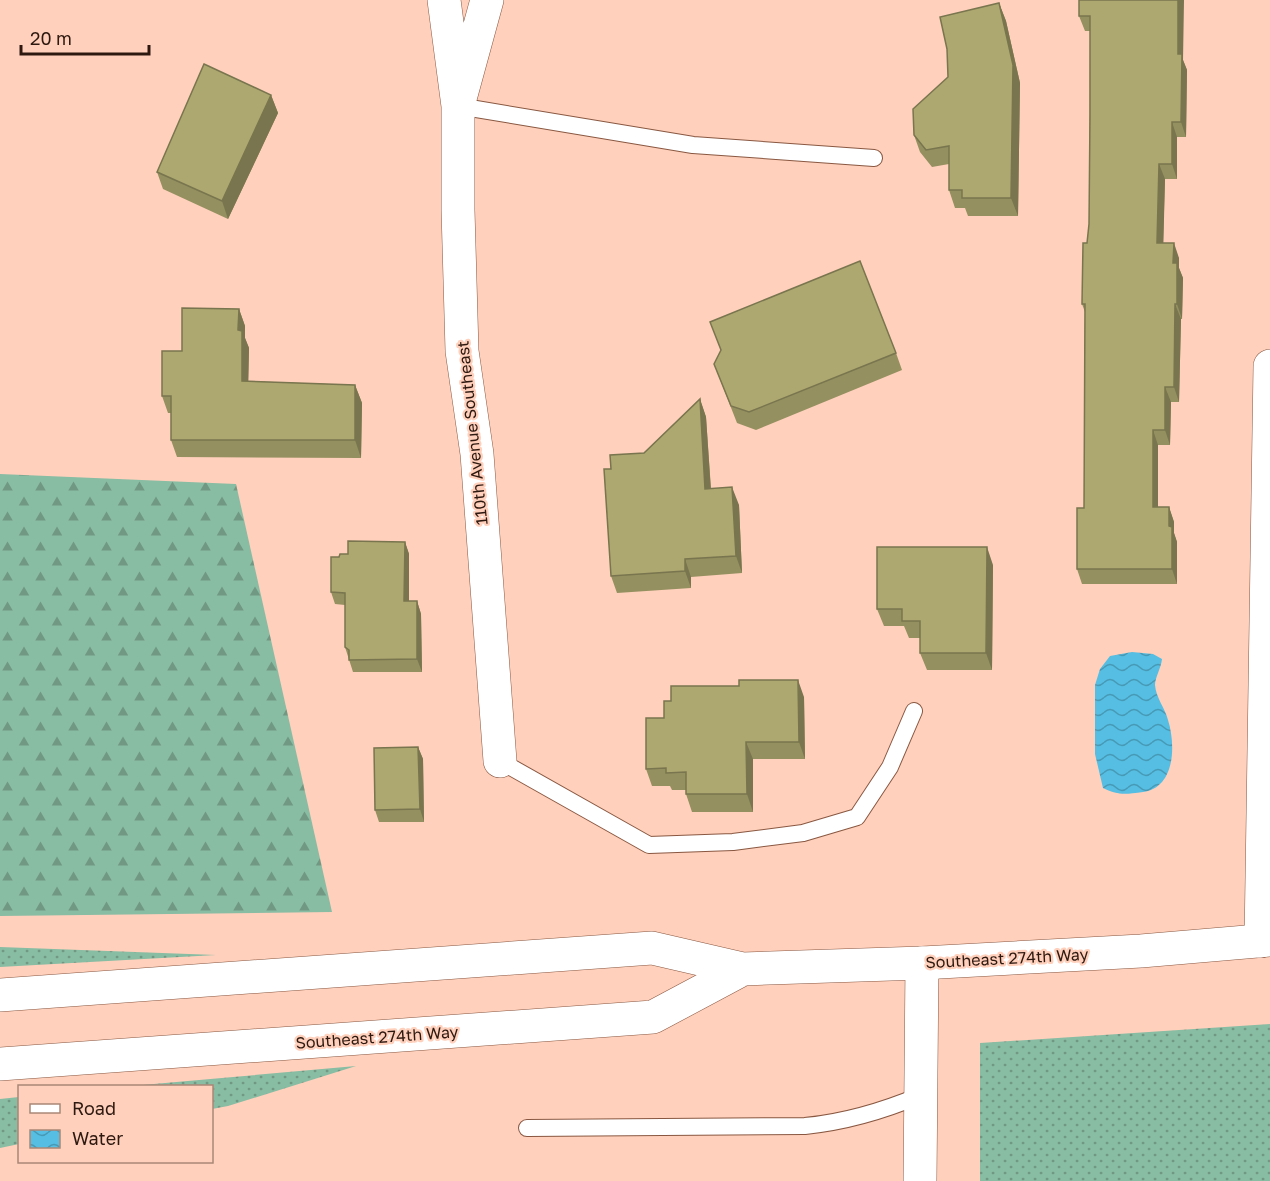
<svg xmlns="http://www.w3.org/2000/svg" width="1270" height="1181" viewBox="0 0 1270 1181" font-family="'Golos Text',sans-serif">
  <defs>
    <pattern id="grass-dots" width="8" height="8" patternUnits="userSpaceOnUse" patternTransform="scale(1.5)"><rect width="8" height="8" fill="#88bca3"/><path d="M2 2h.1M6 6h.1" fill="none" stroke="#709883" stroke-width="1.8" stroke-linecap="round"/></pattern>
    <pattern id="forest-firs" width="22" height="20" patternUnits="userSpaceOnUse" patternTransform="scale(1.5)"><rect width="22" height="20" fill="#88bca3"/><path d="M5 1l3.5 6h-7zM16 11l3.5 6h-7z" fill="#709883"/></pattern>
    <pattern id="water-waves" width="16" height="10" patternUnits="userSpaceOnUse" patternTransform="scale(1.5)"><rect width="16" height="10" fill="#55bee2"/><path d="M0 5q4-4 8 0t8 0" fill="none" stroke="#479ab6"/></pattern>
  </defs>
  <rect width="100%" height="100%" fill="#ffd0bc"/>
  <path fill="url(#grass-dots)" d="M 0,947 L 216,955 L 0,967 Z
    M 1270,1024 L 1270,1181 L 980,1181 L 980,1043 Z
    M 356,1066 L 228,1106 L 212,1109 L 212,1086 L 131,1086 Z
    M 19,1097 L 19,1144 L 0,1148 L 0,1099 Z"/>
  <path fill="url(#forest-firs)" d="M 0,474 L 236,484 L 332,912 L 0,916 Z"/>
  <path fill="url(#water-waves)" d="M 1132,652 L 1153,654 L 1162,659 C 1161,668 1155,678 1155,685 C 1156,698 1165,708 1168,720 C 1176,745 1175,788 1143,792 C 1126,794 1119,796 1103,788 L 1095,754 L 1095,685 L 1100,669 L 1110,656 Z"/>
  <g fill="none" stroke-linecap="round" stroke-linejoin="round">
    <g stroke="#895741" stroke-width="18">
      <path id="lane" d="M 458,106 L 693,145 L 874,158
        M 500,761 L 649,845 L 733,842 L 803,833 L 857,817 L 890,767 L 914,711
        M 527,1128 L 805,1126 C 846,1122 883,1111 921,1095"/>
    </g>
    <g stroke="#895741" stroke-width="34">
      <path id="street" d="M 444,0 L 458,106 L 487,0
        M 458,106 L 458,210 L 462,351 L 477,454 L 500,761
        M 1261,941 L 1270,366
        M 920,1181 L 922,963"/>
    </g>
    <g stroke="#895741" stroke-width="34">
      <path id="secondary" d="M 0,995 L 652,948 L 743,969 L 922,963 L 1141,951 L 1270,940
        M 0,1064 L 653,1017 L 743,969"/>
    </g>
    <use href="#lane" stroke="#fff" stroke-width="16"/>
    <use href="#street" stroke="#fff" stroke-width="33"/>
    <use href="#secondary" stroke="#fff" stroke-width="33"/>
  </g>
  <path fill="#959060" d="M 1079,0 L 1183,60 L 1187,70 L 1186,137 L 1177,137 L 1177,179 L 1165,179 L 1163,243 L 1179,258 L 1179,268 L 1183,278 L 1182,319 L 1181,319 L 1179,402 L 1171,402 L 1170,445 L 1158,445 L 1158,507 L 1169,507 L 1174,522 L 1174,533 L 1177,542 L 1177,584 L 1082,584 L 1077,569 L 1084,508 L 1085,312 L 1082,304 L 1089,224 L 1090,31 L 1085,31 L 1079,16 Z
    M 999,3 L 1006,21 L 1020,83 L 1018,216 L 968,216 L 965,208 L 955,208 L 949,190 L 949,164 L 932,167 L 920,152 L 914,135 Z
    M 271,95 L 278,113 L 228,219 L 163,189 L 157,172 Z
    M 239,309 L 245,326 L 245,338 L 249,348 L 248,381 L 355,385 L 362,403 L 361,458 L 177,457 L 171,440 L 171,413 L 168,413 L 162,396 L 182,351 Z
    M 896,353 L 902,370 L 756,430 L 737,423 L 714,364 Z
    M 700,399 L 706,417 L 711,489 L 739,505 L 742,573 L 691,577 L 691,588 L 617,593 L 611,576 L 611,469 L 644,453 Z
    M 405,542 L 409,554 L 409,601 L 417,601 L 421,614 L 422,672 L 353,672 L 345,647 L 345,605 L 335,604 L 331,592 L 339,557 Z
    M 993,565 L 992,670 L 927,670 L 920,653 L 920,638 L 909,638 L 904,626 L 884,626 L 877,609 Z
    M 804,697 L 805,759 L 753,759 L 753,812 L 692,812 L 686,794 L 686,790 L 672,790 L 670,786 L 652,786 L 646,769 L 664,718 Z
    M 418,747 L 423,759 L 424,822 L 379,822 L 375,810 Z"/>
  <path fill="#79754e" d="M 1178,0 L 1184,0 L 1183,60 L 1187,70 L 1186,137 L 1181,122 L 1178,54 Z
    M 999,3 L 1006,21 L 1020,83 L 1018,216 L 1011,198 Z
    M 271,95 L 278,113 L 228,219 L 222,201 Z
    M 1172,122 L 1177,137 L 1177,179 L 1172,164 Z
    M 1159,164 L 1165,179 L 1163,258 L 1157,243 Z
    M 1174,243 L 1179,258 L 1179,268 L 1183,278 L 1182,319 L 1177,304 L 1173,263 Z
    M 1175,304 L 1181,319 L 1179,402 L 1174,387 Z
    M 239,309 L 245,326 L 245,338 L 249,348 L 248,399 L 242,381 L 238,330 Z
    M 355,385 L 362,403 L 361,458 L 355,440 Z
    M 1165,387 L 1171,402 L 1170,445 L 1165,430 Z
    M 700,399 L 706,417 L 712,507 L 705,489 Z
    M 1153,430 L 1158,445 L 1158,522 L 1153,507 Z
    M 732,487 L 739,505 L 742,573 L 736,556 Z
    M 1169,507 L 1174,522 L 1174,533 L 1177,542 L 1177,584 L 1172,569 L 1169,526 Z
    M 405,542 L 409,554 L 409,614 L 404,601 Z
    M 987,547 L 993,565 L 992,670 L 986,653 Z
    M 685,559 L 691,577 L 691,588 L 685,571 Z
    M 417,601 L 421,614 L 422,672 L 417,659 Z
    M 798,680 L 804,697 L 805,759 L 799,742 Z
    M 746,742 L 753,759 L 753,812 L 747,794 Z
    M 418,747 L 423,759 L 424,822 L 420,809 Z"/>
  <path fill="#ada770" stroke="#79754e" stroke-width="1.5" d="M 1079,0 L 1178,0 L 1178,54 L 1182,54 L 1181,122 L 1172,122 L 1172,164 L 1159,164 L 1157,243 L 1174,243 L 1173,263 L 1177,263 L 1177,304 L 1175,304 L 1174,387 L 1165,387 L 1165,430 L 1153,430 L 1153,507 L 1169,507 L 1169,526 L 1172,527 L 1172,569 L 1077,569 L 1077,508 L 1084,508 L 1085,304 L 1082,304 L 1083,243 L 1087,243 L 1089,224 L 1090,115 L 1090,16 L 1079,16 Z
    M 999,3 L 1013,65 L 1011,198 L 962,198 L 962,190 L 949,190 L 949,146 L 926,150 L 914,135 L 913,109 L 948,77 L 947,49 L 940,17 Z
    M 204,64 L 271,95 L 222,201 L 157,172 Z
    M 860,261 L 896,353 L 749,412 L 731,406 L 714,364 L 721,350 L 710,322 Z
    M 182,308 L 239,309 L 238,330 L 242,331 L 242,381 L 355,385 L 355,440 L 171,440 L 171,396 L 162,396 L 162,351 L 182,351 Z
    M 700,399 L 705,489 L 732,487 L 736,556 L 685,559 L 685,571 L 611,576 L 604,469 L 611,469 L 610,455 L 644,453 Z
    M 348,541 L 405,542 L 404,601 L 417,601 L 417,659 L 349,660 L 349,650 L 345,647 L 345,593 L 331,592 L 331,557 L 339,557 L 340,554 L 348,554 Z
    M 877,547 L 987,547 L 986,653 L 920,653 L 920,621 L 902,621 L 902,609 L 877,609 Z
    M 739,680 L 798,680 L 799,742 L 746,742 L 747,794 L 686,794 L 686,772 L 666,773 L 666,768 L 646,769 L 646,718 L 664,718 L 664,701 L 671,701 L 671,686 L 739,686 Z
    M 418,747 L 420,809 L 375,810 L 374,748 Z"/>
  <g text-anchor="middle" stroke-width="4.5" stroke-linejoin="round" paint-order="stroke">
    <g font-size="16" fill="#2e1910" stroke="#ffd0bc">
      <text transform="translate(472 433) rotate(-96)" y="6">110th Avenue Southeast</text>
      <text transform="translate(1007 958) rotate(-3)" y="6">Southeast 274th Way</text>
      <text transform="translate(377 1037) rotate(-4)" y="6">Southeast 274th Way</text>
    </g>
  </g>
  <rect x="18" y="1085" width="195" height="78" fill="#ffd0bc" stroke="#ab8777" stroke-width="1.5"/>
  <rect x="30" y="1104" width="30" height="9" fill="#ffffff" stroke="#ab8777" stroke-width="1.5"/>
  <text x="72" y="1115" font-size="18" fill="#2e1910">Road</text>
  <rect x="30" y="1130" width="30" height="18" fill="url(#water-waves)" stroke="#ab8777" stroke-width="1.5"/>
  <text x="72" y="1145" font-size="18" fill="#2e1910">Water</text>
  <path d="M21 45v9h128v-9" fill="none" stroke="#2e1910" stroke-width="3"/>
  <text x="30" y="45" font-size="18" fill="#2e1910" stroke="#ffd0bc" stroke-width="4.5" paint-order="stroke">20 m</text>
</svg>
